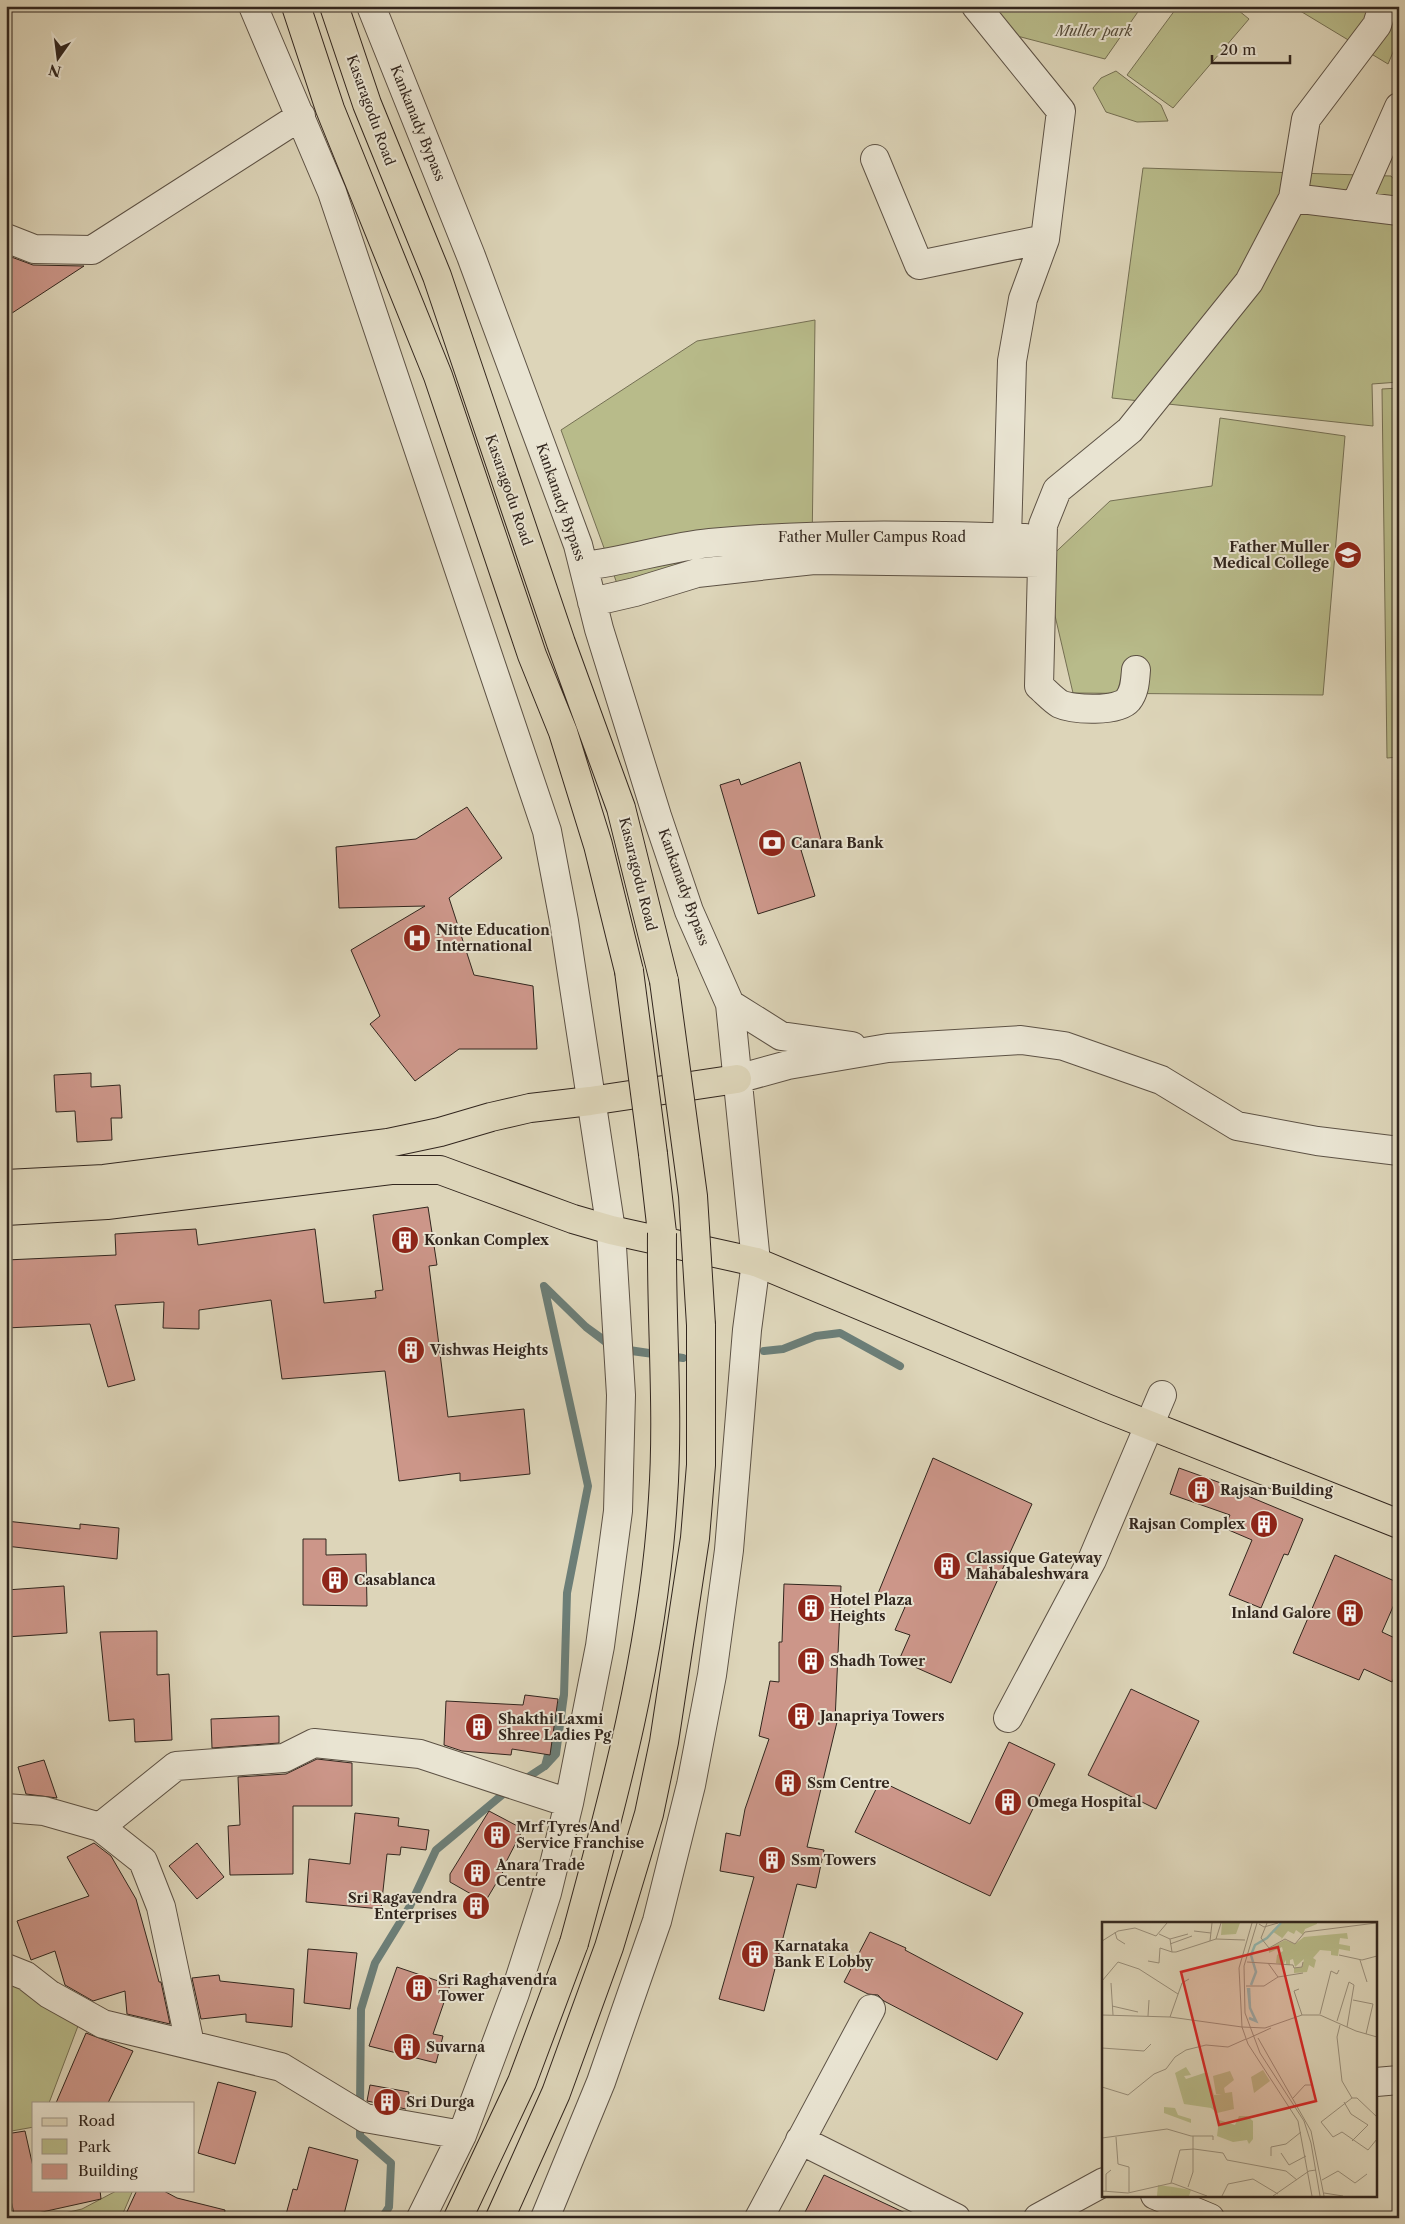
<svg xmlns="http://www.w3.org/2000/svg" width="1405" height="2224" viewBox="0 0 1405 2224" font-family="'Libre Caslon Text',serif">
  <rect width="100%" height="100%" fill="#ddd5b9"/>
  <filter id="stains"><feTurbulence type="fractalNoise" baseFrequency=".004" numOctaves="4"/><feColorMatrix values="0 0 0 0 .2 0 0 0 0 .09 0 0 0 0 .02 0 0 0 .5 -.17"/></filter>
  <radialGradient id="worn" r=".72"><stop offset=".6" stop-color="#630" stop-opacity="0"/><stop offset="1" stop-color="#630" stop-opacity=".3"/></radialGradient>
  <path fill="#b8bb8a" stroke="#757054" d="M 979,6 L 1142,6 L 1105,59 L 998,31 Z
    M 1178,6 L 1233,6 L 1249,19 L 1173,108 L 1127,75 Z
    M 1292,6 L 1399,6 L 1399,38 L 1388,64 Z
    M 1116,71 L 1161,105 L 1168,121 L 1137,122 L 1106,112 L 1093,88 L 1101,78 Z
    M 1143,168 L 1391,176 L 1399,185 L 1399,382 L 1372,384 L 1373,426 L 1112,398 Z
    M 815,320 L 812,551 L 623,600 L 561,430 L 697,341 Z
    M 1399,388 L 1399,757 L 1387,758 L 1382,389 Z
    M 1220,418 L 1345,436 L 1323,695 L 1073,693 L 1043,564 L 1110,501 L 1212,486 Z
    M 6,1974 L 81,2018 L 49,2103 L 34,2103 L 34,2127 L 6,2132 Z
    M 118,2190 L 133,2190 L 121,2218 L 43,2218 L 82,2209 Z"/>
  <g fill="none" stroke-linecap="round" stroke-linejoin="round">
    <path stroke="#6c7e77" stroke-width="8" d="M 622,1349 L 683,1358 L 624,1350
      M 764,1351 L 783,1349 L 816,1336 L 840,1333 L 900,1366
      M 545,1766 L 556,1754 L 564,1695 L 567,1593 L 588,1486 L 544,1286 L 586,1327 L 611,1346
      M 522,1781 L 545,1766 L 564,1695 L 567,1593 L 588,1486 L 544,1286 L 586,1327 L 611,1345
      M 360,2107 L 361,2009 L 375,1963 L 410,1906 L 436,1850 L 508,1790
      M 360,2121 L 360,2136 L 391,2163 L 389,2207 L 382,2218"/>
  </g>
  <path fill="#cc9689" stroke="#32261e" d="M 6,255 L 33,265 L 84,266 L 6,317 Z
    M 800,762 L 822,843 L 801,850 L 815,896 L 758,914 L 720,785 L 739,779 L 741,785 Z
    M 467,807 L 502,858 L 449,898 L 474,975 L 533,986 L 537,1049 L 459,1049 L 415,1081 L 370,1024 L 380,1016 L 351,950 L 425,906 L 339,908 L 336,847 L 416,839 Z
    M 91,1073 L 91,1087 L 120,1085 L 122,1118 L 111,1118 L 112,1140 L 77,1142 L 75,1111 L 56,1112 L 54,1075 Z
    M 428,1207 L 437,1265 L 429,1266 L 448,1417 L 524,1409 L 530,1474 L 460,1481 L 460,1473 L 399,1481 L 385,1371 L 282,1379 L 271,1300 L 199,1310 L 199,1329 L 163,1328 L 164,1302 L 115,1305 L 135,1380 L 108,1387 L 90,1324 L 6,1328 L 6,1260 L 116,1255 L 115,1234 L 196,1229 L 198,1245 L 315,1229 L 324,1303 L 376,1298 L 375,1291 L 383,1290 L 373,1215 Z
    M 933,1458 L 1032,1504 L 951,1683 L 899,1660 L 910,1635 L 895,1630 L 905,1607 L 877,1596 Z
    M 1179,1468 L 1232,1487 L 1231,1489 L 1303,1519 L 1288,1555 L 1284,1554 L 1261,1608 L 1229,1595 L 1252,1540 L 1224,1528 L 1230,1515 L 1170,1494 Z
    M 6,1521 L 80,1529 L 80,1524 L 119,1528 L 117,1559 L 6,1546 Z
    M 303,1539 L 326,1539 L 326,1555 L 366,1554 L 367,1606 L 303,1605 Z
    M 1335,1555 L 1399,1583 L 1399,1593 L 1382,1632 L 1399,1640 L 1399,1668 L 1392,1682 L 1364,1669 L 1359,1680 L 1293,1653 Z
    M 784,1584 L 841,1586 L 835,1721 L 837,1722 L 807,1847 L 824,1850 L 816,1888 L 797,1884 L 764,2011 L 719,1999 L 754,1877 L 720,1871 L 726,1833 L 740,1836 L 745,1809 L 769,1739 L 759,1736 L 770,1681 L 779,1682 L 779,1642 L 782,1642 Z
    M 64,1586 L 67,1633 L 6,1637 L 6,1590 Z
    M 157,1631 L 157,1675 L 169,1674 L 172,1740 L 135,1742 L 134,1719 L 109,1721 L 100,1632 Z
    M 1131,1689 L 1199,1721 L 1156,1809 L 1088,1775 Z
    M 525,1695 L 558,1699 L 550,1755 L 512,1749 L 511,1755 L 462,1751 L 444,1745 L 446,1701 L 523,1705 Z
    M 279,1716 L 279,1743 L 212,1748 L 211,1719 Z
    M 1009,1742 L 1055,1764 L 990,1896 L 855,1832 L 880,1781 L 970,1824 Z
    M 317,1759 L 352,1763 L 352,1806 L 293,1806 L 293,1874 L 230,1875 L 228,1826 L 240,1825 L 238,1777 L 286,1774 Z
    M 44,1760 L 57,1798 L 26,1794 L 18,1767 Z
    M 489,1811 L 523,1829 L 505,1864 L 507,1865 L 485,1902 L 450,1882 L 450,1874 Z
    M 355,1813 L 399,1818 L 398,1826 L 429,1830 L 426,1850 L 401,1847 L 400,1855 L 387,1854 L 381,1909 L 306,1902 L 309,1859 L 350,1864 Z
    M 94,1843 L 111,1856 L 136,1899 L 159,1982 L 161,1982 L 170,2024 L 127,2014 L 125,1991 L 93,2001 L 65,1985 L 55,1951 L 31,1960 L 17,1921 L 89,1896 L 67,1857 Z
    M 197,1843 L 224,1877 L 197,1899 L 169,1866 Z
    M 870,1932 L 906,1948 L 905,1950 L 1023,2013 L 997,2060 L 884,2001 L 878,1995 L 868,1994 L 844,1982 Z
    M 308,1949 L 357,1953 L 350,2009 L 304,2003 Z
    M 397,1967 L 450,1985 L 433,2034 L 443,2036 L 436,2063 L 369,2046 Z
    M 219,1975 L 220,1981 L 294,1989 L 292,2027 L 246,2022 L 246,2014 L 201,2019 L 192,1978 Z
    M 86,2033 L 133,2051 L 108,2103 L 56,2103 Z
    M 218,2082 L 256,2092 L 235,2164 L 198,2153 Z
    M 370,2085 L 409,2092 L 406,2109 L 367,2101 Z
    M 25,2131 L 34,2171 L 34,2190 L 100,2190 L 101,2199 L 15,2218 L 10,2196 L 6,2197 L 6,2134 Z
    M 309,2147 L 358,2160 L 343,2218 L 285,2218 L 293,2189 L 297,2190 Z
    M 824,2175 L 916,2218 L 802,2218 Z
    M 137,2190 L 162,2190 L 177,2198 L 225,2210 L 224,2218 L 124,2218 Z"/>
  <g fill="none" stroke-linecap="round" stroke-linejoin="round">
    <g stroke="#5d5245" stroke-width="30">
      <path id="minor" d="M 253,6 L 332,192 L 547,831 L 564,921 L 611,1230 L 621,1395 L 618,1511 L 600,1646 L 569,1803 L 547,1893 L 515,1993 L 462,2135 L 421,2218
        M 371,6 L 471,256 L 578,545 L 599,629 L 657,816 L 689,911 L 730,1004 L 756,1262 L 747,1330 L 729,1550 L 712,1675 L 691,1785 L 657,1921 L 601,2082 L 545,2218
        M 976,6 L 1061,111 L 1045,239 L 1023,299 L 1012,361 L 1007,538
        M 875,159 L 919,265 L 1045,239
        M 1293,198 L 1399,211
        M 1355,206 L 1399,107
        M 6,238 L 34,249 L 92,250 L 301,116
        M 584,566 C 626,561 669,547 710,543 C 815,533 920,535 1025,538
        M 592,602 L 635,592 L 697,573 L 814,560 L 1041,563
        M 1136,670 C 1135,681 1135,691 1128,700 C 1118,712 1073,710 1060,704 C 1053,700 1045,691 1039,686 L 1043,525 L 1057,490 L 1130,430 L 1249,282 L 1293,198 L 1306,119 L 1377,25 L 1383,6
        M 730,1004 L 781,1036 L 852,1046
        M 737,1079 L 788,1065 L 888,1048 L 1021,1040 L 1064,1046 L 1161,1080 L 1237,1126 L 1317,1141 L 1399,1151
        M 1008,1718 L 1092,1560 L 1162,1395
        M 6,1808 L 44,1811 L 100,1827 L 143,1861 L 161,1907 L 190,2044
        M 100,1827 L 176,1766 L 284,1758 L 314,1743 L 420,1754 L 569,1803
        M 6,1968 L 26,1976 L 49,1994 L 103,2024 L 281,2067 L 365,2118 L 462,2135
        M 1376,2082 L 1399,2080
        M 800,2140 L 956,2218
        M 1155,2195 L 1210,2218
        M 759,2218 L 871,2009
        M 1038,2218 L 1104,2182"/>
    </g>
    <g stroke="#32261e" stroke-width="30">
      <path id="major" d="M 756,1262 L 1106,1408 L 1399,1524"/>
    </g>
    <g stroke="#32261e" stroke-width="30">
      <path id="highway" d="M 296,6 L 330,109 L 438,376 L 532,655 L 563,732 L 598,845 L 629,971
        M 334,6 L 367,104 L 437,276 L 561,643 L 621,808 L 664,981
        M 653,1154 L 662,1233
        M 6,1184 L 104,1179 L 388,1143 L 440,1132 L 491,1117 L 530,1108 L 590,1101 L 737,1079
        M 6,1211 L 107,1205 L 391,1170 L 440,1170 L 573,1219 L 611,1230 L 756,1262
        M 458,2218 L 522,2082 L 574,1943
        M 500,2218 L 556,2093 L 609,1947 L 649,1814 L 664,1742 L 695,1538 L 701,1465 L 701,1325"/>
    </g>
    <use href="#minor" stroke="#e9e4d2" stroke-width="28"/>
    <use href="#major" stroke="#ddd5b9" stroke-width="28"/>
    <use href="#highway" stroke="#ddd5b9" stroke-width="28"/>
    <g stroke="#32261e" stroke-width="30" stroke-linecap="butt">
      <path id="highway-bridge" d="M 629,971 L 653,1154
        M 664,981 L 693,1196 L 701,1325
        M 574,1943 C 614,1797 654,1650 663,1498 C 669,1410 661,1322 662,1233"/>
    </g>
    <use href="#highway-bridge" stroke="#ddd5b9" stroke-width="28"/>
  </g>
  <defs>
    <g id="university-disc" transform="scale(1.4375)"><circle r="9.5" fill="#8f2418" stroke="#e9e4d2"/><path d="M0-5L7-2L0 1L-7-2ZM-4 1L0 2.5L4 1V4Q0 6-4 4Z" fill="#fff"/></g>
    <g id="bank-disc" transform="scale(1.4375)"><circle r="9.5" fill="#8f2418" stroke="#e9e4d2"/><path d="M-6-4H6V4H-6ZM0-2.3a2.3 2.3 0 1 0 0 4.6a2.3 2.3 0 1 0 0-4.6Z" fill="#fff"/></g>
    <g id="hospital-disc" transform="scale(1.4375)"><circle r="9.5" fill="#8f2418" stroke="#e9e4d2"/><path d="M-5-5h3v3.5h4V-5h3V5h-3V1.5h-4V5h-3Z" fill="#fff"/></g>
    <g id="building-disc" transform="scale(1.4375)"><circle r="9.5" fill="#8f2418" stroke="#e9e4d2"/><path d="M-4-6H4V6H1V3H-1V6H-4ZM-2.5-4.3h1.7v1.8h-1.7ZM.8-4.3h1.7v1.8H.8ZM-2.5-1h1.7V.8h-1.7ZM.8-1h1.7V.8H.8Z" fill="#fff"/></g>
  </defs>
  <g fill-rule="evenodd">
    <use href="#university-disc" x="1348" y="555"/>
    <use href="#bank-disc" x="772" y="843"/>
    <use href="#hospital-disc" x="417" y="938"/>
    <use href="#building-disc" x="405" y="1240"/>
    <use href="#building-disc" x="411" y="1350"/>
    <use href="#building-disc" x="1201" y="1490"/>
    <use href="#building-disc" x="1264" y="1524"/>
    <use href="#building-disc" x="947" y="1566"/>
    <use href="#building-disc" x="335" y="1580"/>
    <use href="#building-disc" x="811" y="1608"/>
    <use href="#building-disc" x="1350" y="1613"/>
    <use href="#building-disc" x="811" y="1661"/>
    <use href="#building-disc" x="801" y="1716"/>
    <use href="#building-disc" x="479" y="1727"/>
    <use href="#building-disc" x="788" y="1783"/>
    <use href="#building-disc" x="1008" y="1802"/>
    <use href="#building-disc" x="497" y="1835"/>
    <use href="#building-disc" x="772" y="1860"/>
    <use href="#building-disc" x="477" y="1873"/>
    <use href="#building-disc" x="476" y="1906"/>
    <use href="#building-disc" x="755" y="1954"/>
    <use href="#building-disc" x="419" y="1988"/>
    <use href="#building-disc" x="407" y="2047"/>
    <use href="#building-disc" x="387" y="2102"/>
  </g>
  <g text-anchor="middle" stroke-width="4" stroke-linejoin="round" paint-order="stroke">
    <g font-size="14" font-style="italic" fill="#544b39" stroke="#e9e4d2">
      <text x="1094" y="36">Muller park</text>
    </g>
    <g font-size="14" fill="#32261e" stroke="#e9e4d2">
      <text transform="translate(371 110) rotate(70)" y="5">Kasaragodu Road</text>
      <text transform="translate(418 123) rotate(68)" y="5">Kankanady Bypass</text>
      <text transform="translate(509 490) rotate(71)" y="5">Kasaragodu Road</text>
      <text transform="translate(561 502) rotate(71)" y="5">Kankanady Bypass</text>
      <text x="872" y="542">Father Muller Campus Road</text>
      <text transform="translate(638 874) rotate(76)" y="5">Kasaragodu Road</text>
      <text transform="translate(684 887) rotate(70)" y="5">Kankanady Bypass</text>
    </g>
    <g font-size="14" font-weight="bold" fill="#32261e" stroke="#e9e4d2" text-anchor="start">
      <text x="1329" y="552" text-anchor="end">Father Muller<tspan x="1329" dy="16">Medical College</tspan></text>
      <text x="791" y="848">Canara Bank</text>
      <text x="436" y="935">Nitte Education<tspan x="436" dy="16">International</tspan></text>
      <text x="424" y="1245">Konkan Complex</text>
      <text x="430" y="1355">Vishwas Heights</text>
      <text x="1220" y="1495">Rajsan Building</text>
      <text x="1245" y="1529" text-anchor="end">Rajsan Complex</text>
      <text x="966" y="1563">Classique Gateway<tspan x="966" dy="16">Mahabaleshwara</tspan></text>
      <text x="354" y="1585">Casablanca</text>
      <text x="830" y="1605">Hotel Plaza<tspan x="830" dy="16">Heights</tspan></text>
      <text x="1331" y="1618" text-anchor="end">Inland Galore</text>
      <text x="830" y="1666">Shadh Tower</text>
      <text x="820" y="1721">Janapriya Towers</text>
      <text x="498" y="1724">Shakthi Laxmi<tspan x="498" dy="16">Shree Ladies Pg</tspan></text>
      <text x="807" y="1788">Ssm Centre</text>
      <text x="1027" y="1807">Omega Hospital</text>
      <text x="516" y="1832">Mrf Tyres And<tspan x="516" dy="16">Service Franchise</tspan></text>
      <text x="791" y="1865">Ssm Towers</text>
      <text x="496" y="1870">Anara Trade<tspan x="496" dy="16">Centre</tspan></text>
      <text x="457" y="1903" text-anchor="end">Sri Ragavendra<tspan x="457" dy="16">Enterprises</tspan></text>
      <text x="774" y="1951">Karnataka<tspan x="774" dy="16">Bank E Lobby</tspan></text>
      <text x="438" y="1985">Sri Raghavendra<tspan x="438" dy="16">Tower</tspan></text>
      <text x="426" y="2052">Suvarna</text>
      <text x="406" y="2107">Sri Durga</text>
    </g>
  </g>
  <g transform="translate(1102 1922)">
    <rect width="275" height="275" fill="#ddd5b9"/>
    <path d="M 120,1 L 138,1 L 134,12 L 119,13 ZM 179,1 L 215,1 L 215,2 L 203,7 L 201,13 L 194,8 L 192,12 L 186,9 L 178,19 L 180,16 L 170,9 ZM 245,11 L 246,17 L 238,16 L 237,22 L 248,24 L 248,29 L 237,27 L 236,34 L 229,33 L 229,29 L 218,28 L 211,36 L 214,38 L 212,46 L 207,43 L 205,50 L 192,51 L 192,46 L 200,45 L 202,37 L 193,45 L 191,37 L 188,38 L 188,43 L 184,43 L 184,38 L 181,43 L 174,41 L 175,33 L 181,29 L 180,25 L 167,31 L 167,26 L 183,18 L 193,22 L 202,15 ZM 84,145 L 89,153 L 82,154 L 84,157 L 105,150 L 112,173 L 120,172 L 114,172 L 111,154 L 128,149 L 132,158 L 122,166 L 123,171 L 130,170 L 132,187 L 115,191 L 109,186 L 82,182 L 73,151 ZM 161,148 L 168,159 L 152,171 L 149,155 ZM 62,185 L 73,186 L 76,193 L 89,197 L 89,201 L 62,191 ZM 137,194 L 145,194 L 151,199 L 151,217 L 147,222 L 145,218 L 131,220 L 115,214 L 117,198 L 133,203 ZM 56,263 L 71,265 L 89,268 L 87,274 L 55,274 Z" fill="#b8bb8a"/>
    <path fill="none" stroke="#93b8b2" stroke-width="2.5" d="M 149,63 L 154,50 L 149,33 L 153,23 L 165,16 L 179,1M 146,66 L 148,86 L 154,99 L 149,97M 147,66 L 148,86 L 154,99 L 147,96"/>
    <path fill="none" stroke="#998f7b" stroke-width="1" d="M 150,1 L 137,46 L 140,105 L 146,122 L 196,199 L 210,274M 155,1 L 142,44 L 143,91 L 158,131 L 202,199 L 209,221 L 218,274M 165,1 L 159,16 L 167,26 L 183,17 L 193,22 L 203,10 L 274,1M 157,2 L 162,5 L 176,1M 92,9 L 109,11M 13,10 L 15,17 L 23,22M 57,12 L 68,17 L 86,12M 68,17 L 70,30 L 74,30 L 114,17 L 143,18M 114,17 L 119,1M 0,19 L 16,9 L 33,6 L 54,14 L 65,1M 108,19 L 110,1M 68,22 L 90,14M 237,33 L 260,38 L 275,34M 258,38 L 265,60M 46,39 L 57,41 L 58,26 L 70,30M 145,40 L 191,43 L 192,46 L 200,45 L 201,40M 166,41 L 176,55 L 201,51M 0,59 L 16,40 L 37,47 L 76,72M 9,61 L 11,93M 144,64 L 162,64 L 176,55M 197,67 L 192,69 L 200,93M 251,78 L 271,82 L 264,112M 10,84 L 36,90M 218,92 L 229,49 L 235,52 L 237,48M 0,93 L 68,95 L 140,105M 46,94 L 47,78M 68,95 L 80,61 L 87,57M 235,99 L 247,60 L 252,63 L 245,105M 238,103 L 235,115 L 240,159 L 250,176M 140,105 L 163,106 L 200,93 L 218,93 L 254,109 L 275,115M 156,116 L 209,209 L 222,274M 145,117 L 169,106M 0,126 L 42,129 L 49,122M 0,165 L 26,173 L 52,152 L 64,147 L 73,135 L 84,128 L 104,123 L 126,125 L 144,117M 191,176 L 203,163 L 210,163M 242,180 L 249,192 L 266,203 L 250,219M 275,195 L 255,176 L 250,176 L 219,200 L 231,215 L 240,210 L 266,228 L 275,217M 14,215 L 16,242 L 27,245 L 27,270M 0,216 L 65,207 L 89,214 L 111,214 L 111,218M 179,231 L 187,243 L 204,234M 169,234 L 169,225 L 184,222 L 199,210M 220,258 L 236,249 L 253,261 L 265,252M 69,261 L 78,228 L 92,227 L 121,231 L 125,238 L 184,249 L 195,258M 86,265 L 91,250 L 91,214M 0,269 L 26,271 L 70,261 L 105,274M 4,269 L 4,252 L 9,248M 222,271 L 241,274M 120,274 L 126,262 L 151,257 L 176,272M 171,274 L 207,249 L 214,248"/>
    <path fill="#d62828" fill-opacity="0.15" stroke="#d62828" stroke-width="2.5" d="M 176,25 L 214,179 L 117,203 L 79,50 Z"/>
    <rect width="275" height="275" fill="none" stroke="#32261e" stroke-width="2.5"/>
  </g>
  <rect width="1405" height="2224" fill="none" stroke="#ddd5b9" stroke-width="25"/>
  <rect x="8" y="8" width="1390" height="2209" fill="none" stroke="#32261e" stroke-width="2.5"/>
  <rect x="12" y="12" width="1380" height="2199" fill="none" stroke="#32261e"/>
  <rect x="32" y="2102" width="162" height="90" fill="#e9e4d2" stroke="#a0988a"/>
  <rect x="42" y="2118" width="25" height="8" fill="#ddd5b9" stroke="#a0988a"/>
  <text x="78" y="2126" font-size="15" fill="#32261e">Road</text>
  <rect x="42" y="2139" width="25" height="15" fill="#b8bb8a" stroke="#a0988a"/>
  <text x="78" y="2152" font-size="15" fill="#32261e">Park</text>
  <rect x="42" y="2164" width="25" height="15" fill="#cc9689" stroke="#a0988a"/>
  <text x="78" y="2176" font-size="15" fill="#32261e">Building</text>
  <g transform="translate(58 58) rotate(194)" stroke="#e9e4d2" stroke-width="4" paint-order="stroke">
  <path d="M0-4L9 19L0 12L-9 19Z" fill="#32261e"/>
  <text y="-8" font-size="14" font-weight="bold" text-anchor="middle" fill="#32261e">N</text>
  </g>
  <path d="M1212 55v8h78v-8" fill="none" stroke="#32261e" stroke-width="2.5"/>
  <text x="1220" y="55" font-size="15" fill="#32261e" stroke="#e9e4d2" stroke-width="4" paint-order="stroke">20 m</text>
  <rect width="100%" height="100%" filter="url(#stains)"/>
  <rect width="100%" height="100%" fill="url(#worn)"/>
</svg>
